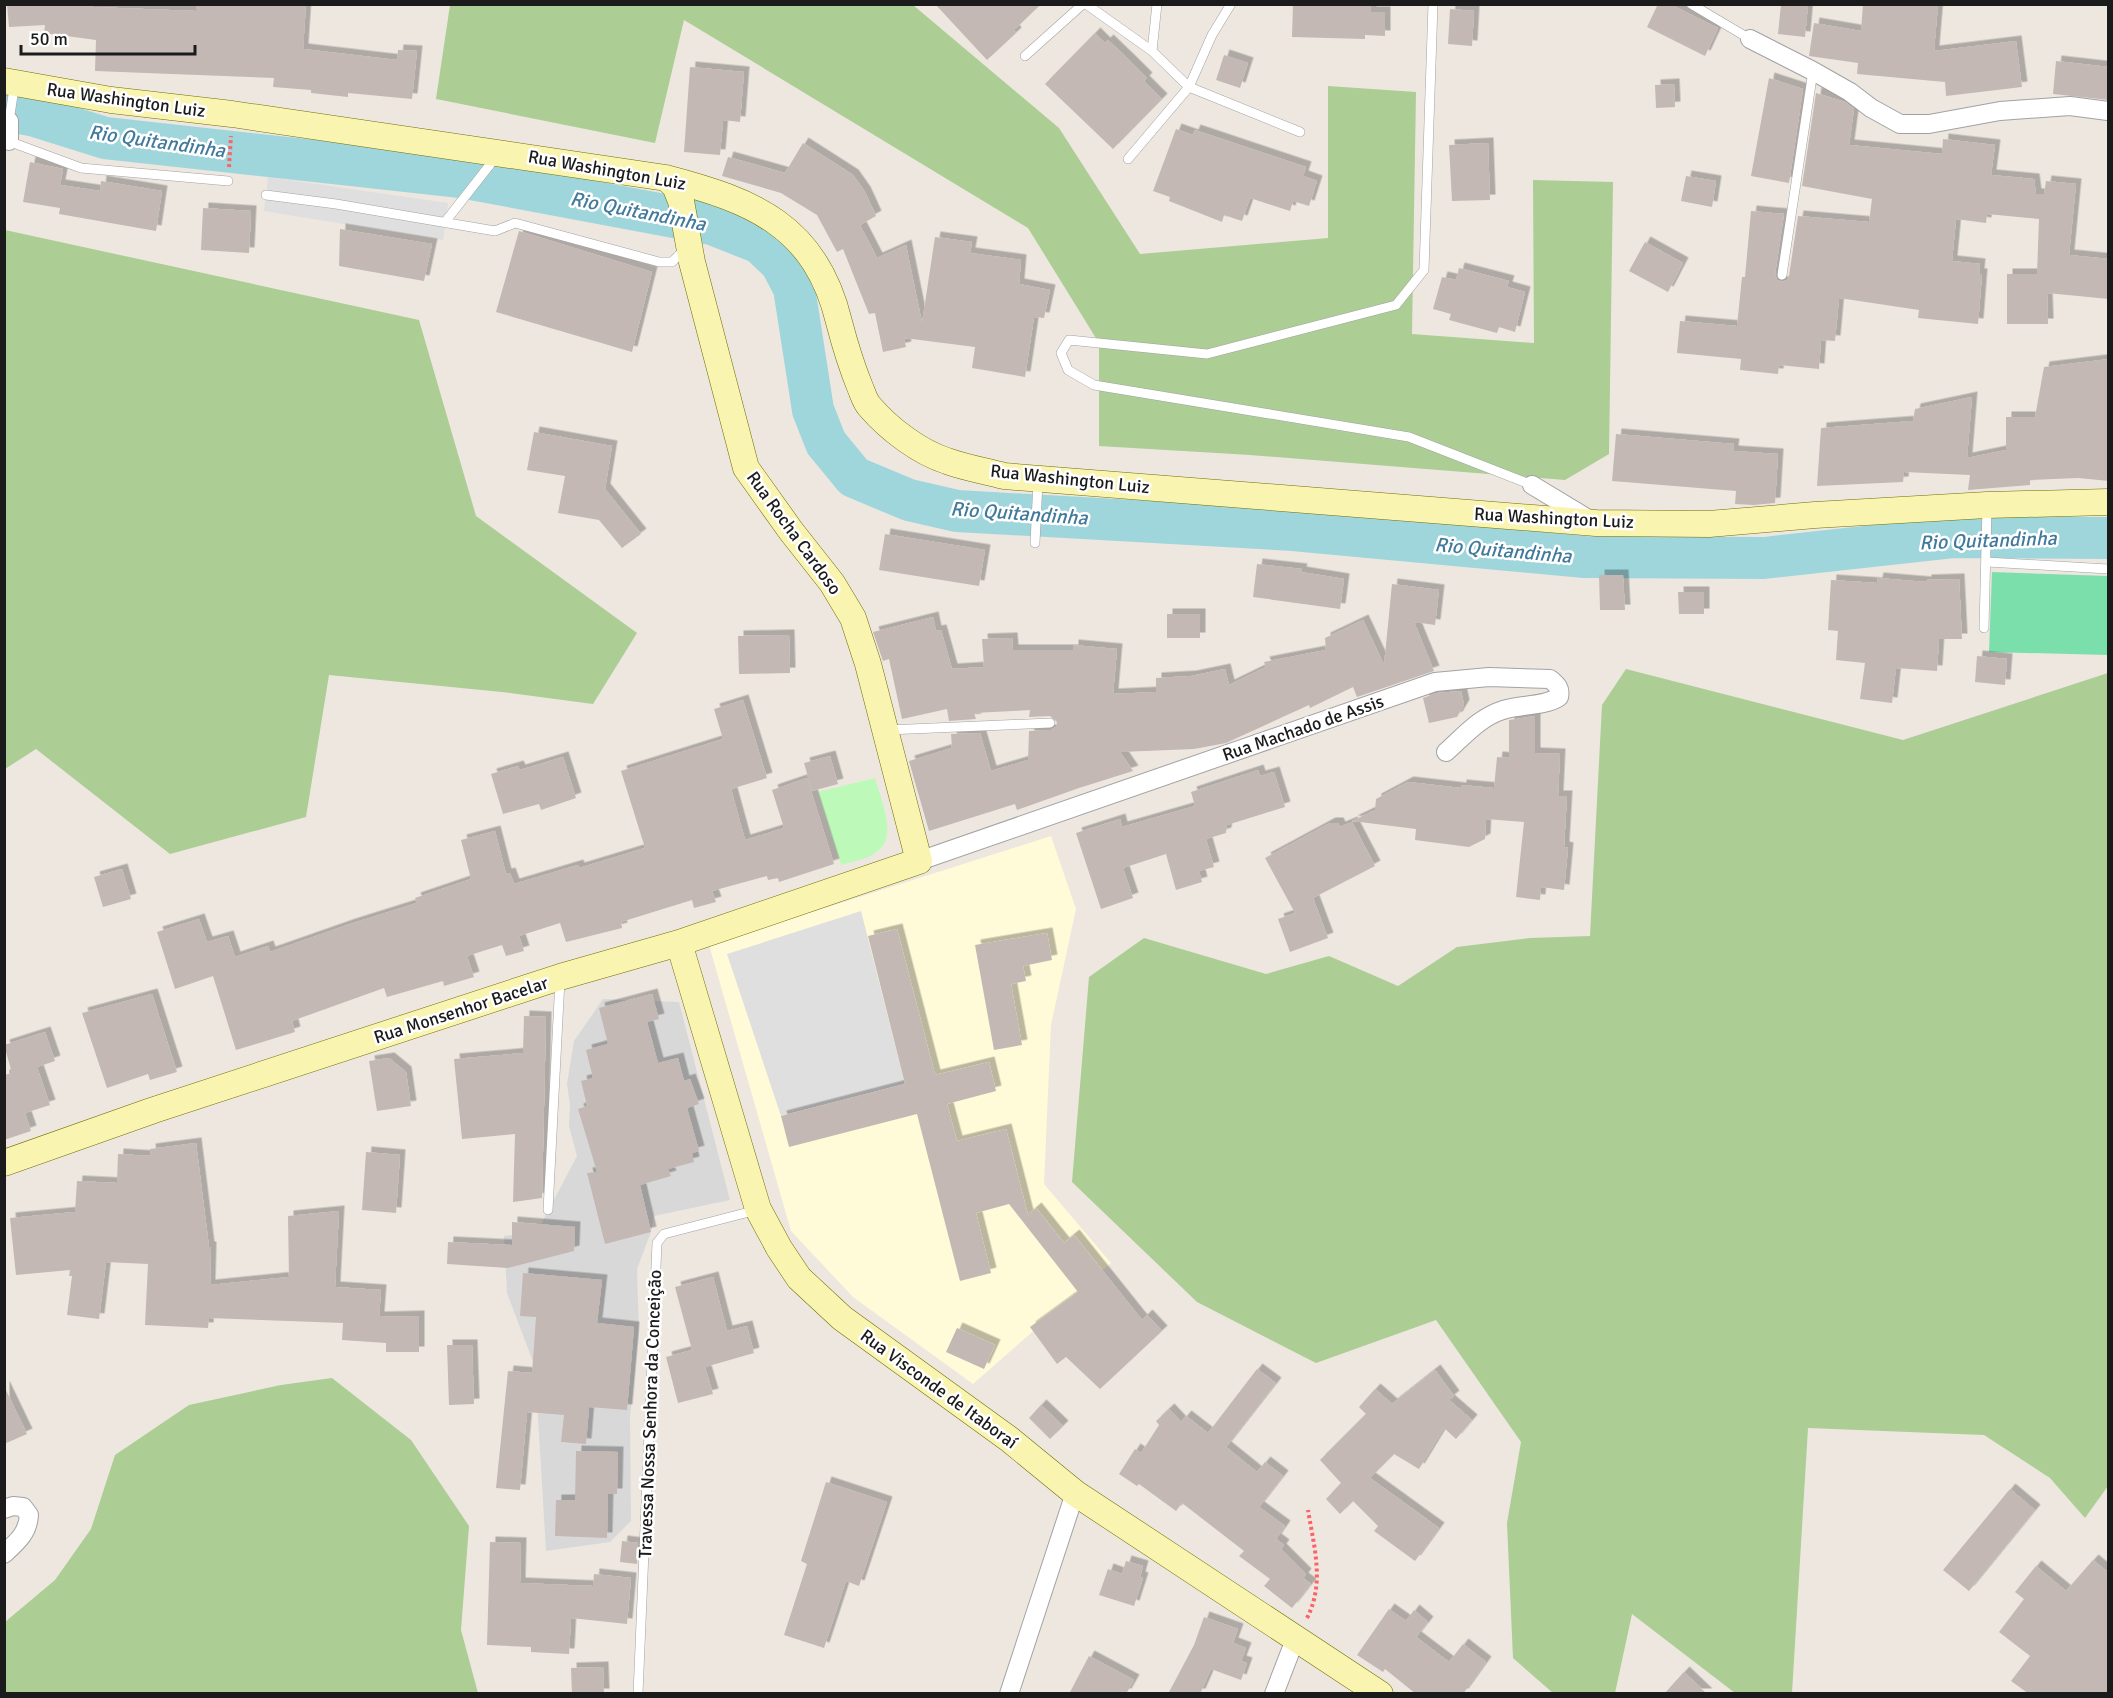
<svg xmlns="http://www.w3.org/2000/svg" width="2113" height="1698" viewBox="0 0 2113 1698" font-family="Signika,sans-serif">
  <defs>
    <filter id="shadow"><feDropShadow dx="5.5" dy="-5.5" stdDeviation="0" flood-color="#0004"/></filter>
  </defs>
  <rect width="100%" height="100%" fill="#ede7e0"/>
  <path fill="#d9d8d8" d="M 603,999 L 679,1002 L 730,1200 L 654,1216 L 651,1232 L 637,1269 L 639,1334 L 630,1417 L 631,1521 L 610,1542 L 546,1551 L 535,1367 L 507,1293 L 504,1236 L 537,1232 L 577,1156 L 569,1126 L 570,1104 L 567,1084 L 574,1041 Z"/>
  <path fill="#fffad7" d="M 1051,836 L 1076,909 L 1051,1025 L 1044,1184 L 1111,1263 L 973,1384 L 853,1297 L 791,1231 L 709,945 Z"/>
  <path fill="#accd94" d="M 450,5 L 913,5 L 1059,128 L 1140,254 L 1328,238 L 1328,86 L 1416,92 L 1412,334 L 1534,343 L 1533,180 L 1613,182 L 1609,454 L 1565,480 L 1250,455 L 1099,446 L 1099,343 L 1028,228 L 684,20 L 655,143 L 436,99 Z
    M 5,230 L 419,320 L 476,516 L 637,633 L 593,704 L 502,692 L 329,675 L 306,817 L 170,854 L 36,749 L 5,769 Z
    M 1626,669 L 1903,740 L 2108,673 L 2108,1486 L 2085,1518 L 2050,1478 L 1984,1435 L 1808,1428 L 1792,1693 L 1735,1693 L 1632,1614 L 1615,1693 L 1553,1693 L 1513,1658 L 1507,1523 L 1521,1442 L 1436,1320 L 1316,1363 L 1197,1302 L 1072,1182 L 1089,977 L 1144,938 L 1266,974 L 1329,956 L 1398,986 L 1457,947 L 1530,938 L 1590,936 L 1602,705 Z
    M 332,1378 L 411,1440 L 469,1526 L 461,1630 L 478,1693 L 5,1693 L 5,1622 L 55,1580 L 91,1529 L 115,1455 L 189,1405 L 281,1385 Z"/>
  <path fill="#bdfaba" d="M 875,778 C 880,797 897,834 880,849 C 871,859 854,861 841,865 L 818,792 Z"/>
  <path fill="#7bdfab" d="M 1992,572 L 2108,576 L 2108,655 L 1989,652 Z"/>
  <path fill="#dfdfdf" d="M 268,177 L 448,203 L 443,240 L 264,211 Z
    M 861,911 L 905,1084 L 781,1116 L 727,954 Z"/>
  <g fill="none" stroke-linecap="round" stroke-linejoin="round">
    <path stroke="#9fd6dc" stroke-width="42" d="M 4,110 L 35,116 L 105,138 L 461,177 L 712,224 L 760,243 L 781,263 L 794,288 L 813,410 L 826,443 L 854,477 L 909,500 L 957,511 L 1293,530 L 1585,557 L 1764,558 L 1955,537 L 2108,538"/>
  </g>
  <path fill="#c4b8b4" filter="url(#shadow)" d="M 7,4 L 93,4 L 92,7 L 196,11 L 196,4 L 306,4 L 303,49 L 397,60 L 398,50 L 417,51 L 412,99 L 348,93 L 348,97 L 311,93 L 311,90 L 273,87 L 274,78 L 95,71 L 96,40 L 44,33 L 45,25 L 9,27 Z
    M 935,4 L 1041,4 L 1014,30 L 1016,33 L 987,60 Z
    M 1293,4 L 1371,4 L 1371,12 L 1385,12 L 1385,36 L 1365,35 L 1365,39 L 1292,37 Z
    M 1658,4 L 1670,4 L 1718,28 L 1705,56 L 1647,27 Z
    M 1781,4 L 1808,4 L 1805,37 L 1778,34 Z
    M 1863,4 L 1938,4 L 1934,51 L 2016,41 L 2022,87 L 1946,96 L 1945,82 L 1857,74 L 1858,63 L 1809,56 L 1814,23 L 1861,31 Z
    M 1450,9 L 1474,11 L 1472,46 L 1448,44 Z
    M 1095,33 L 1105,43 L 1108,40 L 1132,63 L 1147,78 L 1144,81 L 1162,99 L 1113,149 L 1045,84 Z
    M 1224,55 L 1248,63 L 1240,88 L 1216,80 Z
    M 2056,61 L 2109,67 L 2109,100 L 2053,94 Z
    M 690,67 L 744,72 L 740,122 L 723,120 L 720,155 L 684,152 Z
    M 1769,78 L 1803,89 L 1789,183 L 1751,176 Z
    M 1674,84 L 1675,107 L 1656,108 L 1655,85 Z
    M 1816,93 L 1845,102 L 1854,109 L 1849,145 L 1942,154 L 1943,139 L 1995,145 L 1991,175 L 2034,179 L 2036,194 L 2044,194 L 2046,181 L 2076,184 L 2069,255 L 2109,259 L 2109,299 L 2047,293 L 2048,324 L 2007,324 L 2007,274 L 2037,274 L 2039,219 L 1987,214 L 1986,223 L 1956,219 L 1952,261 L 1980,264 L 1979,274 L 1982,274 L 1978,324 L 1918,318 L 1919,310 L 1839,298 L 1835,341 L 1821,340 L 1819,369 L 1779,365 L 1778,374 L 1740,370 L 1741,359 L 1677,353 L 1680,321 L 1737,326 L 1742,277 L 1745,277 L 1751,211 L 1784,214 L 1775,274 L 1777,280 L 1782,282 L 1787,280 L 1789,276 L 1798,216 L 1869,222 L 1872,199 L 1802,186 Z
    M 1176,129 L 1193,135 L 1195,130 L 1306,167 L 1303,176 L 1317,181 L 1309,206 L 1293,201 L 1290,211 L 1250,198 L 1242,221 L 1224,215 L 1222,222 L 1169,201 L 1170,197 L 1153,191 Z
    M 803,143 L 853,175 L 865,192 L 876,216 L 860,225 L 877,258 L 906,245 L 922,323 L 935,237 L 972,242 L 970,253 L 1021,260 L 1019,284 L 1050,290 L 1044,318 L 1034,317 L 1025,377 L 972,368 L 975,347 L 904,338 L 906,347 L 883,352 L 875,313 L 869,314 L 843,249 L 837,252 L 817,215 L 781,193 L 722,176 L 728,157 L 785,173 Z
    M 1488,143 L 1490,200 L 1452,201 L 1449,145 Z
    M 30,162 L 63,169 L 60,185 L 100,191 L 101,181 L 162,191 L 156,231 L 59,214 L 60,208 L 23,202 Z
    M 1686,176 L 1716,181 L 1712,207 L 1681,201 Z
    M 203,208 L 251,211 L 249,253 L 201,250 Z
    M 340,229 L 432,244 L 424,281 L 339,266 Z
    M 519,231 L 652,272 L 632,352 L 496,312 Z
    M 1645,242 L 1683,263 L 1668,292 L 1629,271 Z
    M 1459,268 L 1509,281 L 1507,287 L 1525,292 L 1515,332 L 1499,327 L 1497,333 L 1449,320 L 1451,314 L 1433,309 L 1442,277 L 1456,280 Z
    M 2109,359 L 2109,481 L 2078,478 L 2030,480 L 2030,485 L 1968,490 L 1970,475 L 1904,472 L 1903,482 L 1817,486 L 1821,428 L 1913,421 L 1915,409 L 1972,397 L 1967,458 L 2006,450 L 2006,417 L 2035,417 L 2044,367 Z
    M 534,432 L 612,446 L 605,489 L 641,534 L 622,548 L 599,520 L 558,513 L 565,476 L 527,470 Z
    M 1616,434 L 1734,444 L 1733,451 L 1778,454 L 1775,503 L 1754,505 L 1735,504 L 1736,491 L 1612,481 Z
    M 885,534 L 985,550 L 979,586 L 879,570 Z
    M 1257,564 L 1302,569 L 1301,572 L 1344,579 L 1340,609 L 1253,597 Z
    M 1599,575 L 1623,575 L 1625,610 L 1600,610 Z
    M 1878,578 L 1926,582 L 1926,580 L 1959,579 L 1962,639 L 1939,639 L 1937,671 L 1896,668 L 1892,703 L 1860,699 L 1865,663 L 1836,660 L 1838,631 L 1828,630 L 1831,580 L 1877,583 Z
    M 1392,584 L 1439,590 L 1435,625 L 1414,622 L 1434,671 L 1357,697 L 1353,687 L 1310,708 L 1309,705 L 1226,743 L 1194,749 L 1120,752 L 1133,771 L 1079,788 L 1017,810 L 1015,804 L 929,831 L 909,761 L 952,748 L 951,734 L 980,733 L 991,771 L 1028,760 L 1029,731 L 1051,730 L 1056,727 L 1057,722 L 1050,716 L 1029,717 L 1030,710 L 974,713 L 976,719 L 949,721 L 947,709 L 902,719 L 889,659 L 883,661 L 873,632 L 933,617 L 936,631 L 941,630 L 952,669 L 984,667 L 982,639 L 1012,638 L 1013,650 L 1073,650 L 1073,645 L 1117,649 L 1113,694 L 1156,692 L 1156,678 L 1191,676 L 1225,669 L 1229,685 L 1266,667 L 1264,662 L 1326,650 L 1325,638 L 1363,620 L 1384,665 Z
    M 1678,592 L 1704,592 L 1704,614 L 1679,614 Z
    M 1167,614 L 1200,614 L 1200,638 L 1167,638 Z
    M 789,635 L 790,673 L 739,674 L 738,636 Z
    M 1977,656 L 2007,659 L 2005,685 L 1975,682 Z
    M 1461,691 L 1464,705 L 1457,717 L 1429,723 L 1423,698 L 1437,693 Z
    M 743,700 L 767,778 L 731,789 L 745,840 L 784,828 L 772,790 L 807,778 L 834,864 L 779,882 L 778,878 L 768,880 L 767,876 L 712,891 L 716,902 L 694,908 L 692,900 L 621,922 L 622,928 L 566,942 L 560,923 L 519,936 L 524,951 L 506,956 L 502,945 L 467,956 L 474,977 L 444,986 L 443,981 L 387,997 L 384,988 L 292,1021 L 295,1032 L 236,1050 L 213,976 L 175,989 L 157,932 L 199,919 L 207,942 L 228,936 L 235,957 L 268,946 L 270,952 L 350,924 L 417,903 L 415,898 L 471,879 L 461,840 L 495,831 L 506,874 L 510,873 L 514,884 L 578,865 L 579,868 L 645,848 L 621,771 L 723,739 L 714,709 Z
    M 1535,716 L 1535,753 L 1560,754 L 1558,796 L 1567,796 L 1564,847 L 1568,848 L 1564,890 L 1541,887 L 1540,900 L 1516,897 L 1524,822 L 1486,819 L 1485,839 L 1469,847 L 1415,840 L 1416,829 L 1352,821 L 1375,810 L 1376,799 L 1408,782 L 1461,788 L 1461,785 L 1494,788 L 1497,757 L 1509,758 L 1509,720 Z
    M 830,756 L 838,784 L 812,791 L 804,763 Z
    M 563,757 L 576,798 L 541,810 L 539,804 L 503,814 L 491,774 L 518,766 L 520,770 Z
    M 1258,770 L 1260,776 L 1274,772 L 1285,807 L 1227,825 L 1226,833 L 1206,839 L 1214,867 L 1199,871 L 1202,882 L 1176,890 L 1166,854 L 1123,868 L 1133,898 L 1101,909 L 1076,833 L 1120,819 L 1122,827 L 1195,806 L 1191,792 Z
    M 1352,822 L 1375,866 L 1313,898 L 1328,938 L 1290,952 L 1278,919 L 1295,913 L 1265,858 L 1330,823 L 1338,823 L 1340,827 Z
    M 122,869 L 131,899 L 103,907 L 94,877 Z
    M 897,929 L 935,1075 L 989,1062 L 996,1091 L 947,1104 L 957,1141 L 1006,1129 L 1028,1215 L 1036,1208 L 1064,1243 L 1074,1235 L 1142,1320 L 1147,1315 L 1162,1331 L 1100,1389 L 1066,1357 L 1057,1364 L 1030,1327 L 1078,1292 L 1009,1204 L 976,1213 L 991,1273 L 960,1281 L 917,1114 L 789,1147 L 781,1116 L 905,1084 L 868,936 Z
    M 1047,933 L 1052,960 L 1023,966 L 1026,981 L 1011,984 L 1022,1045 L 994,1050 L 975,945 Z
    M 152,994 L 177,1072 L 150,1080 L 148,1074 L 107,1088 L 82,1013 Z
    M 652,994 L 659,1019 L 647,1022 L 658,1063 L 678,1058 L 684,1081 L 690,1079 L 699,1104 L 687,1108 L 699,1151 L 692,1153 L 694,1162 L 668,1169 L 671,1176 L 640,1185 L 651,1232 L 605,1244 L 587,1173 L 597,1172 L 578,1109 L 587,1106 L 581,1081 L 593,1078 L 586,1050 L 608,1044 L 599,1008 Z
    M 524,1016 L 546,1017 L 542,1198 L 513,1202 L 515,1134 L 462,1139 L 454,1059 L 523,1053 Z
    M 45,1032 L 55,1061 L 37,1067 L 50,1105 L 25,1113 L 31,1131 L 4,1140 L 4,1075 L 12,1073 L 4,1045 Z
    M 389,1058 L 406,1072 L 411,1106 L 377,1111 L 369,1061 Z
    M 196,1143 L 209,1247 L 211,1247 L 210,1285 L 289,1277 L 288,1216 L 339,1211 L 335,1287 L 381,1290 L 379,1317 L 419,1316 L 419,1352 L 386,1352 L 386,1343 L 342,1340 L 343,1323 L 209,1318 L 208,1328 L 145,1325 L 148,1264 L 106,1262 L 99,1319 L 67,1315 L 72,1276 L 69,1276 L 70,1270 L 16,1275 L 10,1218 L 75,1212 L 77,1181 L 117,1183 L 118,1154 L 151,1156 L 150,1149 Z
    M 366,1152 L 400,1155 L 396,1213 L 362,1210 Z
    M 512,1222 L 575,1227 L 574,1251 L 508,1268 L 447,1264 L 448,1242 L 512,1245 Z
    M 523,1273 L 602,1280 L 597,1323 L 634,1327 L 627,1410 L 589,1407 L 586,1444 L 561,1442 L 564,1415 L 527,1412 L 520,1490 L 496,1488 L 508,1371 L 532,1373 L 536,1317 L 520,1316 Z
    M 713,1277 L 727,1331 L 747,1326 L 754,1353 L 705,1367 L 713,1394 L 678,1403 L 666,1357 L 692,1350 L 675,1287 Z
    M 957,1328 L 995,1345 L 984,1369 L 946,1352 Z
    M 447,1345 L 472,1345 L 474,1404 L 449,1405 Z
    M 1257,1369 L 1276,1383 L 1226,1447 L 1257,1472 L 1265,1462 L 1283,1476 L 1259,1507 L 1285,1526 L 1276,1539 L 1284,1545 L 1281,1549 L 1306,1574 L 1303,1578 L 1311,1584 L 1292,1608 L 1264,1586 L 1270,1579 L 1239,1556 L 1244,1551 L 1182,1503 L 1176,1511 L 1139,1484 L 1137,1486 L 1119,1474 L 1135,1449 L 1141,1453 L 1159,1425 L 1156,1421 L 1169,1409 L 1181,1422 L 1186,1416 L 1208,1433 Z
    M 1435,1370 L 1454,1396 L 1449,1400 L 1472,1420 L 1456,1439 L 1444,1428 L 1419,1469 L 1394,1454 L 1370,1478 L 1439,1528 L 1415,1561 L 1374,1531 L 1378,1526 L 1353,1501 L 1340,1514 L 1326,1499 L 1341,1483 L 1320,1460 L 1366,1414 L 1359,1407 L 1375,1389 L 1392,1404 Z
    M 4,1386 L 27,1434 L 4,1444 Z
    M 1041,1405 L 1063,1426 L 1050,1439 L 1029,1418 Z
    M 576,1451 L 618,1452 L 617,1494 L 608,1494 L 607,1538 L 555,1536 L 556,1500 L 575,1500 Z
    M 826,1482 L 887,1502 L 859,1586 L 846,1581 L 824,1648 L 784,1635 L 807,1564 L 801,1561 Z
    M 2010,1489 L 2035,1510 L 1969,1591 L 1943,1570 Z
    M 622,1541 L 638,1543 L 637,1564 L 620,1562 Z
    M 490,1542 L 521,1543 L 520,1583 L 593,1586 L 594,1574 L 631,1578 L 627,1624 L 571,1618 L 569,1654 L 531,1652 L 531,1647 L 487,1645 Z
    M 2093,1560 L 2109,1573 L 2109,1694 L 2029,1694 L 2011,1681 L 2030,1656 L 1999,1632 L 2024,1599 L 2015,1592 L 2036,1566 L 2066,1591 Z
    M 1126,1561 L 1143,1566 L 1140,1577 L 1143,1578 L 1134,1606 L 1099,1595 L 1108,1569 L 1122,1574 Z
    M 1389,1609 L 1406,1621 L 1414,1610 L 1428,1622 L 1416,1637 L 1449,1662 L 1463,1644 L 1486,1662 L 1463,1694 L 1416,1694 L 1385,1669 L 1383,1672 L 1357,1655 Z
    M 1204,1617 L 1238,1629 L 1233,1643 L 1246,1648 L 1241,1661 L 1247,1663 L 1241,1680 L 1211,1669 L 1200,1694 L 1168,1694 L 1194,1645 Z
    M 1089,1656 L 1134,1680 L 1126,1694 L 1069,1694 Z
    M 603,1667 L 604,1694 L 572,1694 L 571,1668 Z
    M 1684,1672 L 1707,1694 L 1664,1694 Z"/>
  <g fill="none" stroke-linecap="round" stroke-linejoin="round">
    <g stroke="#a2a2a2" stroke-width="10">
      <path id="lane" d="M 1086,4 L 1152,51 L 1189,87 L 1300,132
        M 1433,4 L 1424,270 L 1396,305 L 1207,354 L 1069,340 L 1061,353 L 1068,370 L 1094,385 L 1409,437 L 1532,485
        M 1691,4 L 1750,39
        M 1152,51 L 1157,4
        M 1025,56 L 1083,4
        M 9,121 L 13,95
        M 8,141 L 81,168 L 228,181
        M 1128,159 L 1189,87 L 1212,35 L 1231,4
        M 266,195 L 336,204 L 495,231 L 515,223 L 659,262 L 672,262 L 686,248
        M 445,222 L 496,157
        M 1782,275 L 1813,71
        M 1035,543 L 1038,481
        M 1987,562 L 2108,569
        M 1984,628 L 1987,507
        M 887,730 L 1050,723
        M 548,1210 L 560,980
        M 638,1694 L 657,1243 L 664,1234 L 757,1210"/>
    </g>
    <g stroke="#a2a2a2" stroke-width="20">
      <path id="street" d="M 1750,39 L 1813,71 L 1850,92 L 1871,108 L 1900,124 L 1929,124 L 2000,111 L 2070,106 L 2108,111
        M 9,121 L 9,141
        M 1532,485 L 1590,520
        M 919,861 L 1435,682 L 1489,677 L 1550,679 C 1557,685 1561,688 1559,697 C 1543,707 1521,704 1503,710 C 1480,717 1464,736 1446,752
        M 4,1509 L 13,1506 L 23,1507 L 29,1515 C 28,1533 17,1542 4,1554
        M 1009,1694 L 1075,1493
        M 1274,1694 L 1296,1637"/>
    </g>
    <g stroke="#716f03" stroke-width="27">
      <path id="secondary" d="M 4,81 L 111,100 L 232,114 L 666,178 C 754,201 816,226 839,322 C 845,345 851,365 860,387 C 863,394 865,402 870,407 C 889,429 919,452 947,461 C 966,468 986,471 1004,476 L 1596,523 L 1709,524 L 1815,515 L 1987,505 L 2108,502
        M 679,943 L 758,1209 L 779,1248 L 799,1278 L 842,1318 L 1009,1439 L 1075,1493 L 1380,1694
        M 4,1163 L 154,1110 L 560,977 L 679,943 L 919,861 L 868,664 L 853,618 L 832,583 L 791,531 L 746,468 L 692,262 L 681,201 L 675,186 L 666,178"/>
    </g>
    <path stroke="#fc6266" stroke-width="4" stroke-dasharray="3 3" stroke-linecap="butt" d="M 229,167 L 231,136
      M 1307,1618 C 1325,1583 1314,1547 1308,1510"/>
    <use href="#lane" stroke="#fff" stroke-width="9"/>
    <use href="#street" stroke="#fff" stroke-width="18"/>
    <use href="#secondary" stroke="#faf4b1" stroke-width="26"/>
  </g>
  <g text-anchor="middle" stroke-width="5" stroke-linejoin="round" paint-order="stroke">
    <g font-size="18" fill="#1b1b1b" stroke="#fff">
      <text transform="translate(126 100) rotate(8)" y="6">Rua Washington Luiz</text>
      <text transform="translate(607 170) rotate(10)" y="6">Rua Washington Luiz</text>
      <text transform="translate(1070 479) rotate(6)" y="6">Rua Washington Luiz</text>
      <text transform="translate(1554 518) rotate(3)" y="6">Rua Washington Luiz</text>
      <text transform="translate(794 533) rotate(54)" y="6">Rua Rocha Cardoso</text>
      <text transform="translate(1303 728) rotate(-19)" y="6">Rua Machado de Assis</text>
      <text transform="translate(461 1010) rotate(-18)" y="6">Rua Monsenhor Bacelar</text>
      <text transform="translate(939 1389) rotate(36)" y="6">Rua Visconde de Itaboraí</text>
      <text transform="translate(650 1414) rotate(-88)" y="6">Travessa Nossa Senhora da Conceição</text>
    </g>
    <g font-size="20" font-style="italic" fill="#427a9c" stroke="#fff">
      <text transform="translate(157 141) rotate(8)" y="7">Rio Quitandinha</text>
      <text transform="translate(638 211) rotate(11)" y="7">Rio Quitandinha</text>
      <text transform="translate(1019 513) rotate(4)" y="7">Rio Quitandinha</text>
      <text transform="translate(1988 540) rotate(-2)" y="7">Rio Quitandinha</text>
      <text transform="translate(1503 550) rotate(5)" y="7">Rio Quitandinha</text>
    </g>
  </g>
  <rect width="2113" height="1698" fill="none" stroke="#1b1b1b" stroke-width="12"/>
  <path d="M21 45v9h174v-9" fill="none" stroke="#1b1b1b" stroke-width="3"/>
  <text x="30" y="45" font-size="18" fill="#1b1b1b" stroke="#ffffff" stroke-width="4.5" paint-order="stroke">50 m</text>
</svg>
